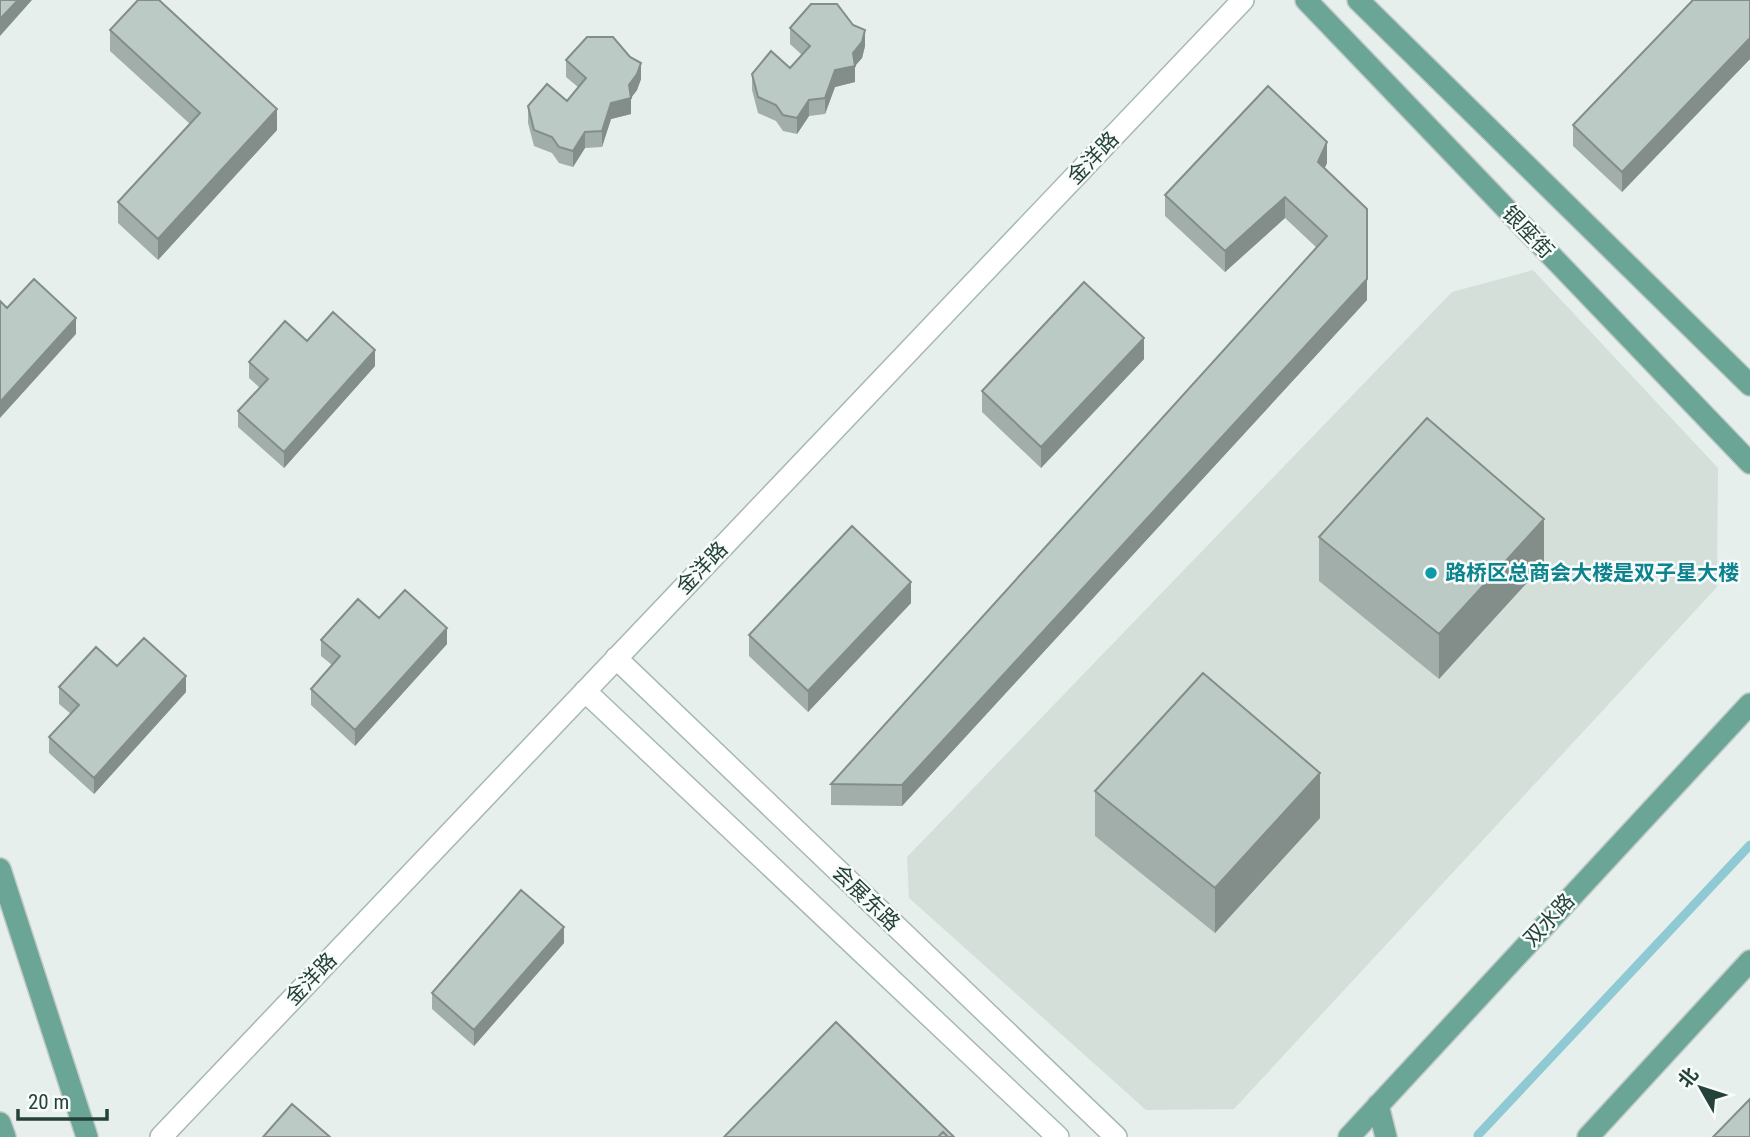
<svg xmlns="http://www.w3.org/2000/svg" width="1750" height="1137" viewBox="0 0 1750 1137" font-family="'Roboto Condensed','Noto Sans SC',sans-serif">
  <rect width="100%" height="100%" fill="#e6efeb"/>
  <path fill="#d4dfda" d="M 1533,270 L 1718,468 L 1717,587 L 1234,1109 L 1146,1110 L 909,898 L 907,857 L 1452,292 Z"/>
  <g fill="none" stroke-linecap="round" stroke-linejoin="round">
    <path stroke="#8ec9d4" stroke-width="9" d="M 1478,1135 L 1750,845"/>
    <g stroke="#a8b8b2" stroke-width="24">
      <path id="minor" d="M 616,658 L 1116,1137
        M 585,691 L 1058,1137
        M 161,1137 L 1243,0"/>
    </g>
    <g stroke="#c2cac8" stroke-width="24">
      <path id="major" d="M 1306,0 L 1750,463
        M 1358,0 L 1750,385
        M 0,869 L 87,1137
        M 1378,1105 L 1386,1137
        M 0,1123 L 5,1137
        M 1349,1137 L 1750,704
        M 1588,1137 L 1750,961"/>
    </g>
    <use href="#minor" stroke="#fff" stroke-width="21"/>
    <use href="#major" stroke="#6aa596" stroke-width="21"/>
  </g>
  <path fill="#a1aea9" d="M 1750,0 L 1750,59 L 1622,192 L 1573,146 L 1573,125 Z
    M 790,28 L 865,46 L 862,58 L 855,66 L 855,82 L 835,87 L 825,114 L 809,116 L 797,134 L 783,131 L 776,121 L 758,113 L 752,90 L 752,74 L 790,68 L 802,55 L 790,44 Z
    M 110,30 L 277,130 L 158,260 L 118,223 L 118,202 L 190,124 L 110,51 Z
    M 566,60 L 641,79 L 637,90 L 631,98 L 631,114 L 611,119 L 602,147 L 585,148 L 573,167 L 559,163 L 552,153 L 534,146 L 528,123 L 528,106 L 567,101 L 578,87 L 566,77 Z
    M 1327,163 L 1324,169 L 1367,300 L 902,806 L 831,805 L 831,784 L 1317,248 L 1285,218 L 1225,272 L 1165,216 L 1165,195 Z
    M 307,341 L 375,366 L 284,468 L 238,427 L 238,411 L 260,388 L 249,378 L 249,362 Z
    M 1144,359 L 1041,468 L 982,412 L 982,391 Z
    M 1319,537 L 1544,564 L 1439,679 L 1319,581 Z
    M 911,603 L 808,712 L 749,656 L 749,635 Z
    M 321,640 L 447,644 L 355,746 L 311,705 L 311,689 L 332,665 L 321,656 Z
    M 117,666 L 186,692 L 94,794 L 49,753 L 49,737 L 71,714 L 59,704 L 59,687 Z
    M 1095,791 L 1320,818 L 1215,933 L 1095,836 Z
    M 564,943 L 474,1046 L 432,1009 L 432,993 Z"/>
  <path fill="#838d89" d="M 18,0 L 32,0 L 0,36 L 0,19 Z
    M 865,30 L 865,46 L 862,58 L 855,66 L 855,82 L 835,87 L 825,114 L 825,98 L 835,70 Z
    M 1750,38 L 1750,59 L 1622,192 L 1622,172 Z
    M 641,63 L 641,79 L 637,90 L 631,98 L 631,114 L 611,119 L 602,147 L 602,131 L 611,103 L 629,85 Z
    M 809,100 L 809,116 L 797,134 L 797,118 Z
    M 277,109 L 277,130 L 158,260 L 158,239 Z
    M 585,132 L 585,148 L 573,167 L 573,151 Z
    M 1327,142 L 1327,163 L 1318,183 L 1318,162 Z
    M 1285,197 L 1285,218 L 1225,272 L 1225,251 Z
    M 1367,209 L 1367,300 L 902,806 L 902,785 Z
    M 76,318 L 76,334 L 0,418 L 0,402 Z
    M 1144,338 L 1144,359 L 1041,468 L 1041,447 Z
    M 375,350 L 375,366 L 284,468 L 284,452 Z
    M 1544,519 L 1544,564 L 1439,679 L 1439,634 Z
    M 911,582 L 911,603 L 808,712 L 808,691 Z
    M 447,628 L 447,644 L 355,746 L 355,730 Z
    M 186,676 L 186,692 L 94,794 L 94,778 Z
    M 1320,773 L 1320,818 L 1215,933 L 1215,888 Z
    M 564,927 L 564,943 L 474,1046 L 474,1030 Z"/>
  <path fill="#bbcac4" stroke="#838d89" stroke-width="2" d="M 0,0 L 18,0 L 0,19 Z
    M 138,0 L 159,0 L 277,109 L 158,239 L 118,202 L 200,113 L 110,30 Z
    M 1693,0 L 1750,0 L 1750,38 L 1622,172 L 1573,125 Z
    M 811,4 L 837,4 L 853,25 L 865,30 L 862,42 L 853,53 L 855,66 L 835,70 L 825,98 L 809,100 L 797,118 L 783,115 L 776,105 L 758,97 L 752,74 L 771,51 L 790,68 L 810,46 L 790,28 Z
    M 587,37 L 613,37 L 630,57 L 641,63 L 637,74 L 629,85 L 631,98 L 611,103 L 602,131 L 585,132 L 573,151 L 559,147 L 552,137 L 534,130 L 528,106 L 547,84 L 567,101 L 586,78 L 566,60 Z
    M 1268,86 L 1327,142 L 1318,162 L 1367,209 L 1367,279 L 902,785 L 831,784 L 1327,236 L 1285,197 L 1225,251 L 1165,195 Z
    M 34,279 L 76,318 L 0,402 L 0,301 L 7,308 Z
    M 1084,282 L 1144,338 L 1041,447 L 982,391 Z
    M 333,312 L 375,350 L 284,452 L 238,411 L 268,379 L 249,362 L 285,321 L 307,341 Z
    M 1427,418 L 1544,519 L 1439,634 L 1319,537 Z
    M 852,526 L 911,582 L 808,691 L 749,635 Z
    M 405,590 L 447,628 L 355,730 L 311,689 L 340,656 L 321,640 L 358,599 L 379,618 Z
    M 144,638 L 186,676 L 94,778 L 49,737 L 79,705 L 59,687 L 96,647 L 117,666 Z
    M 1203,673 L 1320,773 L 1215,888 L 1095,791 Z
    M 521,890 L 564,927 L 474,1030 L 432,993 Z
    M 836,1022 L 954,1137 L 948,1137 L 943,1132 L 938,1137 L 724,1137 Z
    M 1750,1099 L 1750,1137 L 1713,1137 Z
    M 292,1104 L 330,1137 L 263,1137 Z
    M 943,1132 L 948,1137 L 938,1137 Z"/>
  <circle fill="#0f9aa8" stroke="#f7fbf9" stroke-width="2.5" cx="1431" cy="573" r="7"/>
  <g text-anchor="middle" stroke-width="5" stroke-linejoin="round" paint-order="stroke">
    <g font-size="21" fill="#24423a" stroke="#f7fbf9">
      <text transform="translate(1093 158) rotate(-46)" y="7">金洋路</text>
      <text transform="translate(1528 232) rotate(46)" y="7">银座街</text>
      <text transform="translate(702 568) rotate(-46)" y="7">金洋路</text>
      <text transform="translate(866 898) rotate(44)" y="7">会展东路</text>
      <text transform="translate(1549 920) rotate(-47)" y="7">双水路</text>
      <text transform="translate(311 979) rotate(-46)" y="7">金洋路</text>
    </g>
    <g font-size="21" font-weight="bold" fill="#0d838f" stroke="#f7fbf9" text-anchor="start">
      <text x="1445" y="580">路桥区总商会大楼是双子星大楼</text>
    </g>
  </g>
  <g transform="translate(1701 1088) rotate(309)" stroke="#f7fbf9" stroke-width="5" paint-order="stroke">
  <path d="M0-5L12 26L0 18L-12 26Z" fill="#24423a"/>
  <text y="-10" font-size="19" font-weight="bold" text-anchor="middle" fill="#24423a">北</text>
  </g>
  <path d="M18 1109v10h89v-10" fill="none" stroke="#24423a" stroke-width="3.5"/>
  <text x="28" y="1109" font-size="21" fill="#24423a" stroke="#f7fbf9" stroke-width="5" paint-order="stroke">20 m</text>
</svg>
